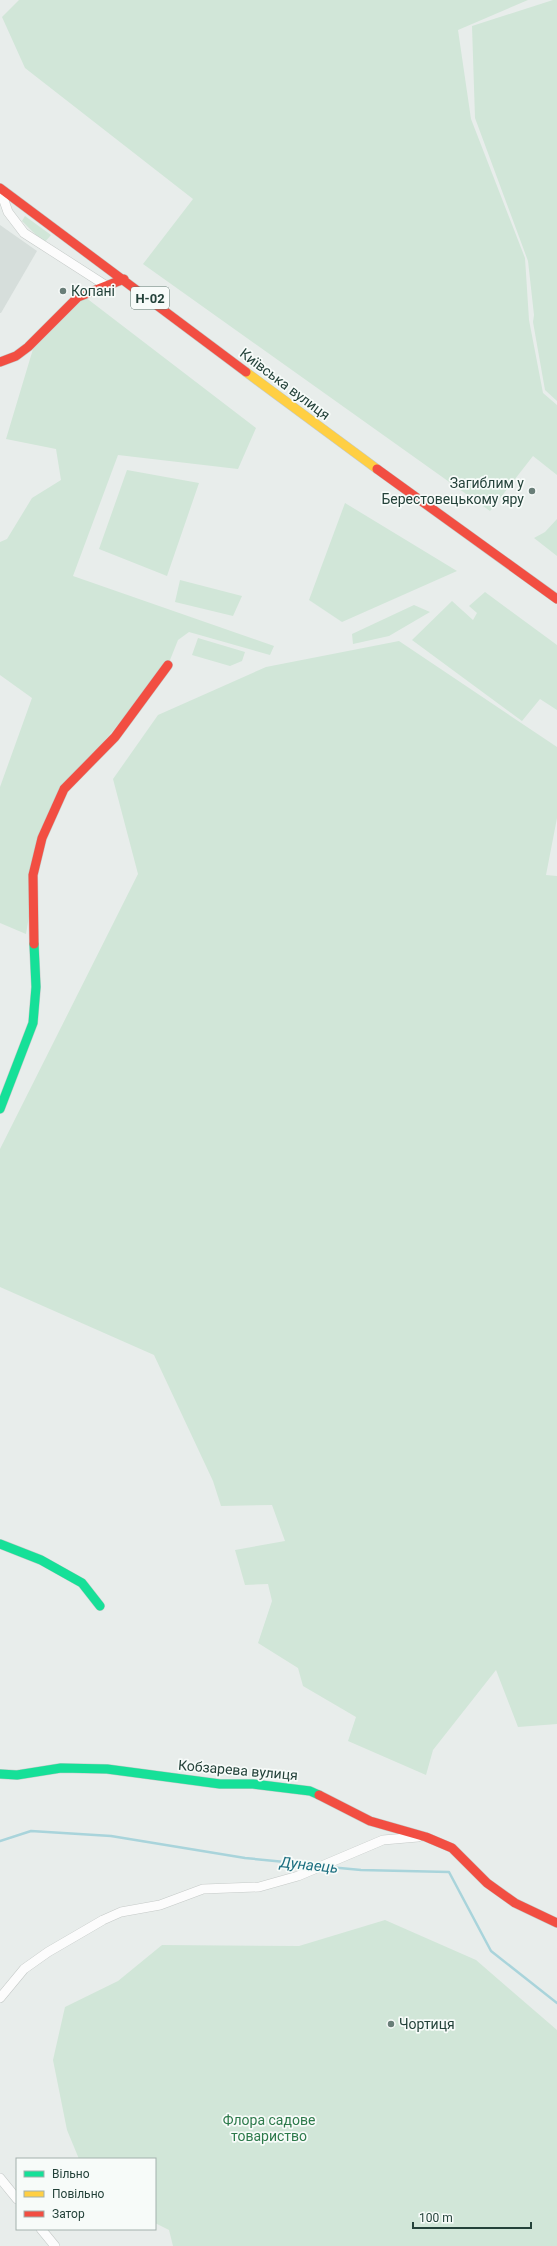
<svg xmlns="http://www.w3.org/2000/svg" width="557" height="2246" viewBox="0 0 557 2246" font-family="Roboto,sans-serif">
  <rect width="100%" height="100%" fill="#e8edeb"/>
  <path fill="#d6dedb" d="M 0,225 L 37,251 L 1,313 L 0,313 Z"/>
  <path fill="#d1e6d8" d="M 19,0 L 528,0 L 458,30 L 471,119 L 525,258 L 529,320 L 543,393 L 557,405 L 557,475 L 533,456 L 490,511 L 143,264 L 193,199 L 25,68 L 2,17 Z
    M 553,0 L 557,0 L 557,401 L 545,390 L 533,322 L 534,315 L 528,261 L 475,118 L 472,26 Z
    M 25,216 L 51,235 L 44,243 L 22,221 Z
    M 85,297 L 256,428 L 238,469 L 118,455 L 73,576 L 274,646 L 270,655 L 189,632 L 178,640 L 168,665 L 64,789 L 42,838 L 26,934 L 0,923 L 0,787 L 32,698 L 0,675 L 0,542 L 7,539 L 32,498 L 61,480 L 56,449 L 6,439 L 33,349 Z
    M 127,470 L 199,483 L 167,576 L 99,549 Z
    M 345,503 L 457,571 L 342,622 L 309,600 Z
    M 557,519 L 557,556 L 534,538 L 545,532 Z
    M 180,580 L 242,596 L 233,616 L 175,602 Z
    M 485,592 L 557,645 L 557,710 L 540,699 L 522,721 L 412,640 L 452,601 L 473,620 L 477,613 L 469,606 Z
    M 414,605 L 430,612 L 389,636 L 353,644 L 352,634 Z
    M 198,638 L 245,652 L 242,661 L 230,666 L 192,655 Z
    M 399,641 L 557,747 L 557,818 L 546,875 L 557,876 L 557,1724 L 518,1727 L 496,1670 L 433,1750 L 426,1775 L 348,1741 L 356,1717 L 303,1686 L 298,1668 L 258,1643 L 272,1601 L 268,1584 L 245,1585 L 235,1550 L 285,1541 L 272,1505 L 221,1506 L 213,1481 L 154,1355 L 0,1287 L 0,1149 L 138,874 L 113,779 L 158,715 L 266,667 Z
    M 385,1920 L 476,1960 L 557,2030 L 557,2246 L 173,2246 L 169,2230 L 155,2223 L 155,2159 L 79,2159 L 67,2130 L 53,2060 L 65,2007 L 118,1981 L 162,1945 L 299,1946 Z"/>
  <g fill="none" stroke-linecap="round" stroke-linejoin="round">
    <path stroke="#a9d4db" stroke-width="2.5" d="M 0,1841 L 31,1831 L 111,1836 L 245,1858 L 316,1865
      M 329,1867 L 361,1870 L 449,1872 L 491,1951 L 557,2003"/>
    <g stroke="#c5cac8" stroke-width="10">
      <path id="street" d="M 0,189 L 8,212 L 24,233 L 105,285
        M 0,1998 L 24,1969 L 48,1952 L 103,1920 L 121,1912 L 160,1905 L 203,1889 L 259,1887 L 298,1876 L 383,1840 L 418,1837
        M 0,2178 L 17,2199
        M 41,2229 L 55,2246"/>
    </g>
    <g stroke="#c3cbc8" stroke-width="10">
      <path id="fast" d="M 0,1109 L 33,1023 L 36,987 L 34,944
        M 0,1544 L 41,1560 L 82,1583 L 100,1606
        M 0,1774 L 17,1775 L 61,1768 L 107,1769 L 220,1784 L 253,1784 L 310,1791 L 319,1795"/>
    </g>
    <g stroke="#c3cbc8" stroke-width="10">
      <path id="slow" d="M 246,372 L 377,469"/>
    </g>
    <g stroke="#c3cbc8" stroke-width="10">
      <path id="jam" d="M 0,188 L 246,372
        M 0,362 L 16,356 L 28,347 L 78,297 L 124,279
        M 377,469 L 557,599
        M 34,944 L 33,875 L 42,838 L 64,789 L 115,737 L 168,665
        M 319,1795 L 370,1821 L 426,1837 L 452,1848 L 487,1883 L 515,1903 L 557,1923"/>
    </g>
    <use href="#street" stroke="#fcfcfc" stroke-width="9"/>
    <use href="#fast" stroke="#16e098" stroke-width="9"/>
    <use href="#slow" stroke="#ffcf43" stroke-width="9"/>
    <use href="#jam" stroke="#f24e42" stroke-width="9"/>
  </g>
  <g fill="#697e78" stroke="#f7fbf9" stroke-width="1.5">
    <circle cx="63" cy="291" r="4"/>
    <circle cx="532" cy="491" r="4"/>
    <circle cx="391" cy="2024" r="4"/>
  </g>
  <g text-anchor="middle" stroke-width="3.5" stroke-linejoin="round" paint-order="stroke">
    <rect fill="#f7fbf9" stroke="#637a73" stroke-width="1" x="131" y="287" width="38" height="22" rx="3"/>
    <g font-size="13" font-weight="bold" fill="#24423a">
      <text x="150" y="303">Н-02</text>
    </g>
    <g font-size="14" fill="#24423a" stroke="#f7fbf9" text-anchor="start">
      <text x="71" y="296">Копані</text>
      <text x="524" y="488" text-anchor="end">Загиблим у<tspan x="524" dy="16">Берестовецькому яру</tspan></text>
      <text x="399" y="2029">Чортиця</text>
    </g>
    <g font-size="14" fill="#24423a" stroke="#f7fbf9">
      <text transform="translate(285 384) rotate(37)" y="5">Київська вулиця</text>
      <text transform="translate(238 1770) rotate(5)" y="5">Кобзарева вулиця</text>
    </g>
    <g font-size="14" fill="#2d7a4b" stroke="#f7fbf9">
      <text x="269" y="2125">Флора садове<tspan x="269" dy="16">товариство</tspan></text>
    </g>
    <g font-size="15" font-style="italic" fill="#1c6f80" stroke="#f7fbf9">
      <text transform="translate(309 1865) rotate(6)" y="5">Дунаець</text>
    </g>
  </g>
  <rect x="16" y="2158" width="140" height="72" fill="#f7fbf9" stroke="#a3b1ad"/>
  <rect x="24" y="2171" width="20" height="6" fill="#16e098" stroke="#a3b1ad"/>
  <text x="52" y="2178" font-size="12" fill="#24423a">Вільно</text>
  <rect x="24" y="2191" width="20" height="6" fill="#ffcf43" stroke="#a3b1ad"/>
  <text x="52" y="2198" font-size="12" fill="#24423a">Повільно</text>
  <rect x="24" y="2211" width="20" height="6" fill="#f24e42" stroke="#a3b1ad"/>
  <text x="52" y="2218" font-size="12" fill="#24423a">Затор</text>
  <path d="M413 2222v6h118v-6" fill="none" stroke="#24423a" stroke-width="2"/>
  <text x="419" y="2222" font-size="12" fill="#24423a" stroke="#f7fbf9" stroke-width="3" paint-order="stroke">100 m</text>
</svg>
